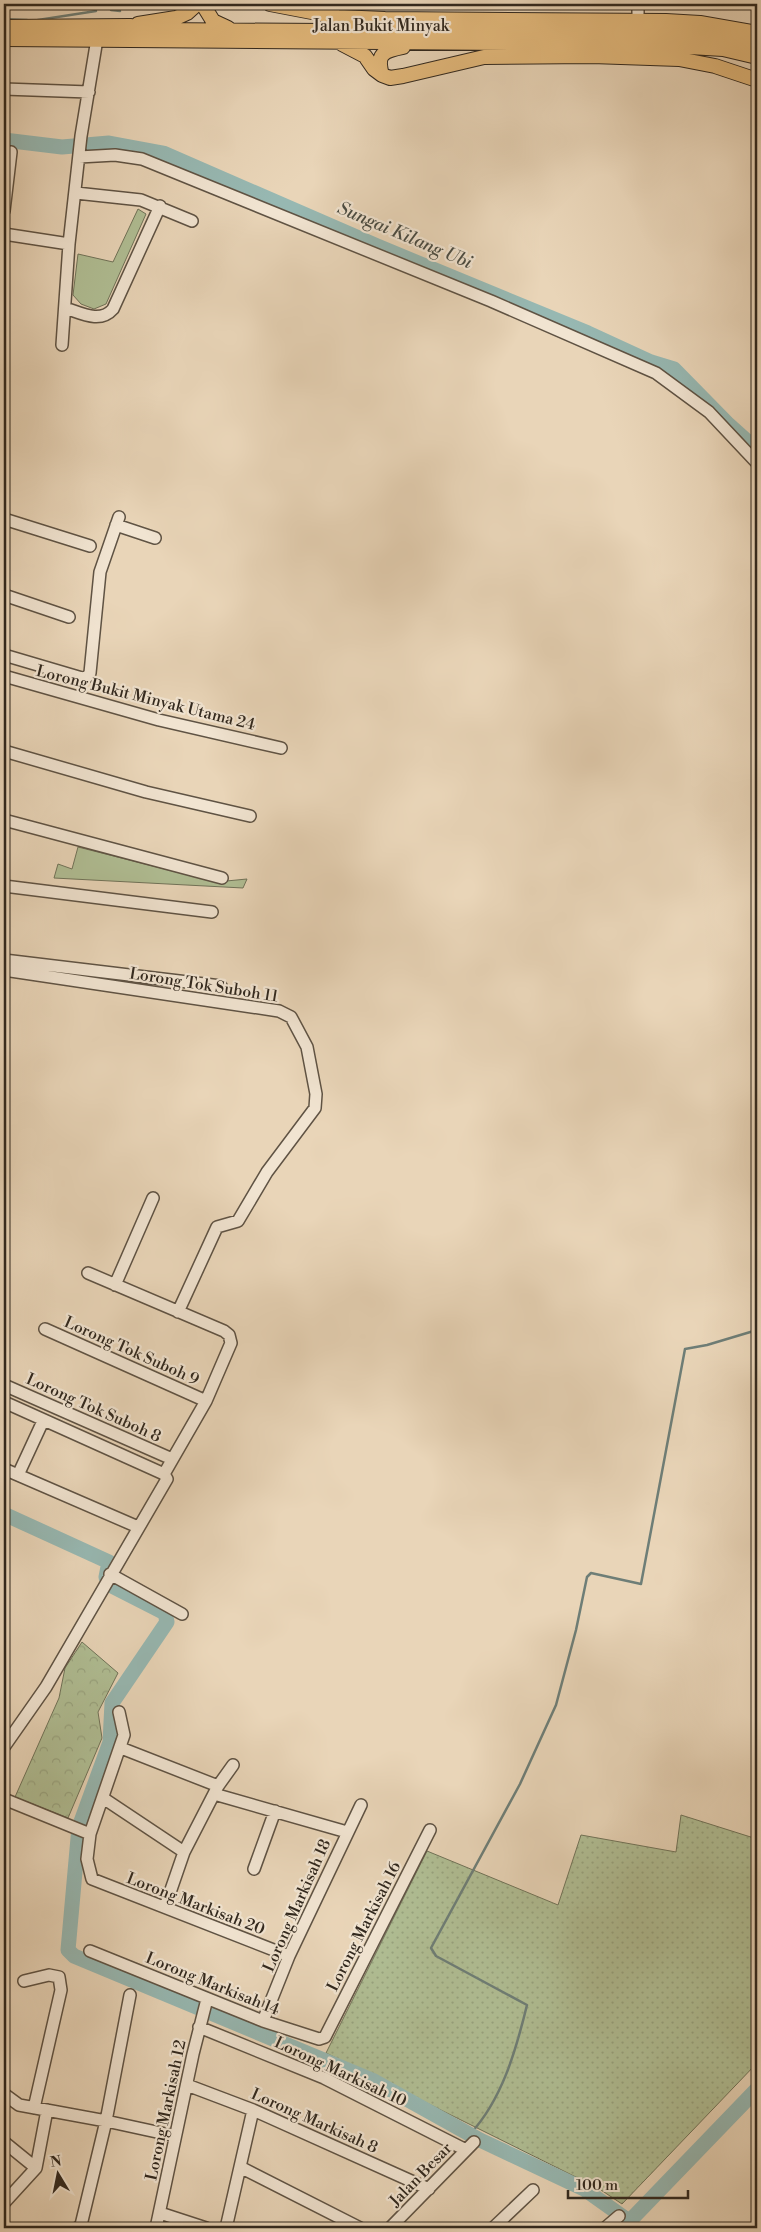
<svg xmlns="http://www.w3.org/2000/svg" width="761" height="2232" viewBox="0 0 761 2232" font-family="'Libre Bodoni',serif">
  <defs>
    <pattern id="grass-dots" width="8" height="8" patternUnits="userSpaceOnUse" patternTransform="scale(1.25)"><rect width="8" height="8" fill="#b0be94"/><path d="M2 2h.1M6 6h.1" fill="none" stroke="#98a37f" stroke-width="1.8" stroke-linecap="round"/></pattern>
    <pattern id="forest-crowns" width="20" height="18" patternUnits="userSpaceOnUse" patternTransform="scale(1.25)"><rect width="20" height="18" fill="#b0be94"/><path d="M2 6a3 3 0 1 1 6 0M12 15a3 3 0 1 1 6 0" fill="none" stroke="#98a37f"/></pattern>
  </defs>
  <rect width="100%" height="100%" fill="#e9d5b8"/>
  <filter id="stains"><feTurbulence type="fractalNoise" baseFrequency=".004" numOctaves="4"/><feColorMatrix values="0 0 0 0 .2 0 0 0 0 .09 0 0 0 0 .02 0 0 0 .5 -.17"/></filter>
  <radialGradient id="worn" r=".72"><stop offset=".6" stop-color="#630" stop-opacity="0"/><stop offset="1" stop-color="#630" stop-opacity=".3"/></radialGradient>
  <path fill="url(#grass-dots)" stroke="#707359" d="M 681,1815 L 757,1839 L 757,2063 L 622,2204 L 598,2188 L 326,2053 L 427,1851 L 558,1905 L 581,1835 L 676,1852 Z"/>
  <path fill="url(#forest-crowns)" stroke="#707359" d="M 82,1642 L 118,1673 L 98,1712 L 102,1738 L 68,1818 L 15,1797 L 59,1698 L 65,1668 Z"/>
  <path fill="#b0be94" stroke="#707359" d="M 138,209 L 146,214 L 106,304 L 94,309 L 81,304 L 73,295 L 78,254 L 113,262 Z
    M 78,847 L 216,882 L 247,879 L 243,888 L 54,878 L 58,864 L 72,869 Z"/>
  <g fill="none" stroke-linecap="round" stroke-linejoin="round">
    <path stroke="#6e7e77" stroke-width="2.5" d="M 111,10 L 120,11
      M 4,19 L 27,20
      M 38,20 L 96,11
      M 470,2134 C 502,2100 516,2050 527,2005 L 436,1956 L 431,1948 L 520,1784 L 556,1705 L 576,1630 L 587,1577 L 591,1573 L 641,1584 L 685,1349 L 707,1345 L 757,1330"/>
    <path stroke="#97b8b2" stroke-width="15" d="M 4,140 L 62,147 L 109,143 L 163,153 L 377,246 L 588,333 L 651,362 L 674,369 L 727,423 L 757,450
      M 4,1514 L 109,1562 L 106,1577 L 114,1587 L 165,1613 L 167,1622 L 112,1703 L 110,1742 L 79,1827 L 68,1950 L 74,1956 L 374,2081 L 480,2140 L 584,2189 L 629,2221
      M 623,2228 L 757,2089"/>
    <g stroke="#5f5344" stroke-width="14">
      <path id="minor" d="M 638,4 L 638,20
        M 4,89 L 89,92
        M 79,157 L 115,155 L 142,159 L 491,301 L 656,373 L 709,412 L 757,463
        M 76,193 L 141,200 L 192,221
        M 4,211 L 11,152
        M 4,234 L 69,244
        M 65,308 C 81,313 100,324 113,309 L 160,206
        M 62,345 L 69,244 L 81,136 L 97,39
        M 4,519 L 90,546
        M 116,525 L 155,538
        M 4,595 L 69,617
        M 4,655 L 82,678 L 87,677 L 90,673 L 100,572 L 119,517
        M 4,676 L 159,720 L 281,748
        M 4,751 L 146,792 L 250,816
        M 4,820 L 222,878
        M 4,886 L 212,912
        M 4,960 L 221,986
        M 4,970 L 279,1011 L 291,1017 L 307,1047 L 316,1094 L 315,1108 L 267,1172 L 238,1221 L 217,1227 L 178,1312
        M 88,1273 L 224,1331 L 229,1335 L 231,1343 L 206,1401 L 164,1474
        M 115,1285 L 153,1198
        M 45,1329 L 206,1401
        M 4,1385 L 172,1459
        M 4,1402 L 164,1474 L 167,1479 L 46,1687 L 4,1747
        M 4,1469 L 138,1527
        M 18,1475 L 43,1421
        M 110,1574 L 182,1614
        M 119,1712 L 124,1735 L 90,1834 L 87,1859 L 92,1879 L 289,1956
        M 121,1748 L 218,1786
        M 214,1794 L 347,1832
        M 103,1798 L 184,1852
        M 4,1799 L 90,1834
        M 254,1869 L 275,1811
        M 165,1907 L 184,1852 L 218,1786 L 233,1765
        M 90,1951 L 263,2021 L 319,2039 L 325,2037 L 430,1830
        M 24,1981 L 49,1975 L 59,1977 L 61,1990 L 34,2108
        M 263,2021 L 289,1956 L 361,1805
        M 199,2027 L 324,2078 L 466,2150
        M 187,2085 L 253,2110 L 429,2189
        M 4,2094 L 19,2105 L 106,2121 L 175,2136
        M 4,2142 L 36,2168
        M 240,2167 L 360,2228
        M 4,2203 L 36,2168 L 47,2110
        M 160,2213 L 206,2228
        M 77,2228 L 81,2225 L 106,2121 L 130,1995
        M 156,2228 L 193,2054 L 207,1999
        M 226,2228 L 253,2110
        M 390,2228 L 474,2142
        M 493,2228 L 533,2190
        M 605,2228 L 619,2216"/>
    </g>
    <g stroke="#31281e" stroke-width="16">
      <path id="major" d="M 206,4 L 205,8 L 213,21 L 228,28
        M 270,4 L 338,17 L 385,19 L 666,21 L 700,23 L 757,33
        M 138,24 L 176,18 L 187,13 L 197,4
        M 4,27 L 130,26 L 154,30 L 639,33 C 680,34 718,37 757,47
        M 4,39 L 640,44 L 723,49 L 757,57
        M 342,44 L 365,56 L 374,69 L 382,75 L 390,78 L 403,76 L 484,57 L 592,56 L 679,59 L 715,66 L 757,80
        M 382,75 C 376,54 383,51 403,47"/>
    </g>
    <use href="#minor" stroke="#f1e4d1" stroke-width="11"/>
    <use href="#major" stroke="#e4ba7c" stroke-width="14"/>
  </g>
  <g text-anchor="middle" stroke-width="4.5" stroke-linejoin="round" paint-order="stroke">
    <g font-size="16" fill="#31281e" stroke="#f1e4d1">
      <text x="381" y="31">Jalan Bukit Minyak</text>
      <text transform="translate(146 697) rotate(14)" y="6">Lorong Bukit Minyak Utama 24</text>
      <text transform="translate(204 984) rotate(9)" y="6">Lorong Tok Suboh 11</text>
      <text transform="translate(132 1350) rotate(24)" y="6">Lorong Tok Suboh 9</text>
      <text transform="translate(94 1407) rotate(24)" y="6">Lorong Tok Suboh 8</text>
      <text transform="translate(196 1903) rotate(21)" y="6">Lorong Markisah 20</text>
      <text transform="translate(296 1905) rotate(-66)" y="6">Lorong Markisah 18</text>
      <text transform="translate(363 1926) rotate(-63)" y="6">Lorong Markisah 16</text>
      <text transform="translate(213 1983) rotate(22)" y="6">Lorong Markisah 14</text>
      <text transform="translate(341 2071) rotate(25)" y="6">Lorong Markisah 10</text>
      <text transform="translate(165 2110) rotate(-78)" y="6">Lorong Markisah 12</text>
      <text transform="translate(315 2120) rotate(24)" y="6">Lorong Markisah 8</text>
      <text transform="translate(420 2174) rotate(-46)" y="6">Jalan Besar</text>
    </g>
    <g font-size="18" font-style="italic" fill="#4a4c43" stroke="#f1e4d1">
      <text transform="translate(405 235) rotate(23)" y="6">Sungai Kilang Ubi</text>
    </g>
  </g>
  <rect width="761" height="2232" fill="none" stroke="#e9d5b8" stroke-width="20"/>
  <rect x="5" y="5" width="751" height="2222" fill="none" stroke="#31281e" stroke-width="2.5"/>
  <rect x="10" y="10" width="741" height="2212" fill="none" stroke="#31281e"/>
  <g transform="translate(58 2174) rotate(350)" stroke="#f1e4d1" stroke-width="4" paint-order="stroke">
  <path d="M0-4L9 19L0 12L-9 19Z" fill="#31281e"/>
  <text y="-8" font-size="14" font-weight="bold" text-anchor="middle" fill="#31281e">N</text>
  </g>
  <path d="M568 2190v8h120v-8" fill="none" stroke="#31281e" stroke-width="2.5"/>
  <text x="576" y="2190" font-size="15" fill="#31281e" stroke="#f1e4d1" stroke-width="4" paint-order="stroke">100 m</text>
  <rect width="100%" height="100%" filter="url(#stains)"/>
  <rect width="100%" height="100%" fill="url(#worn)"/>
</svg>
